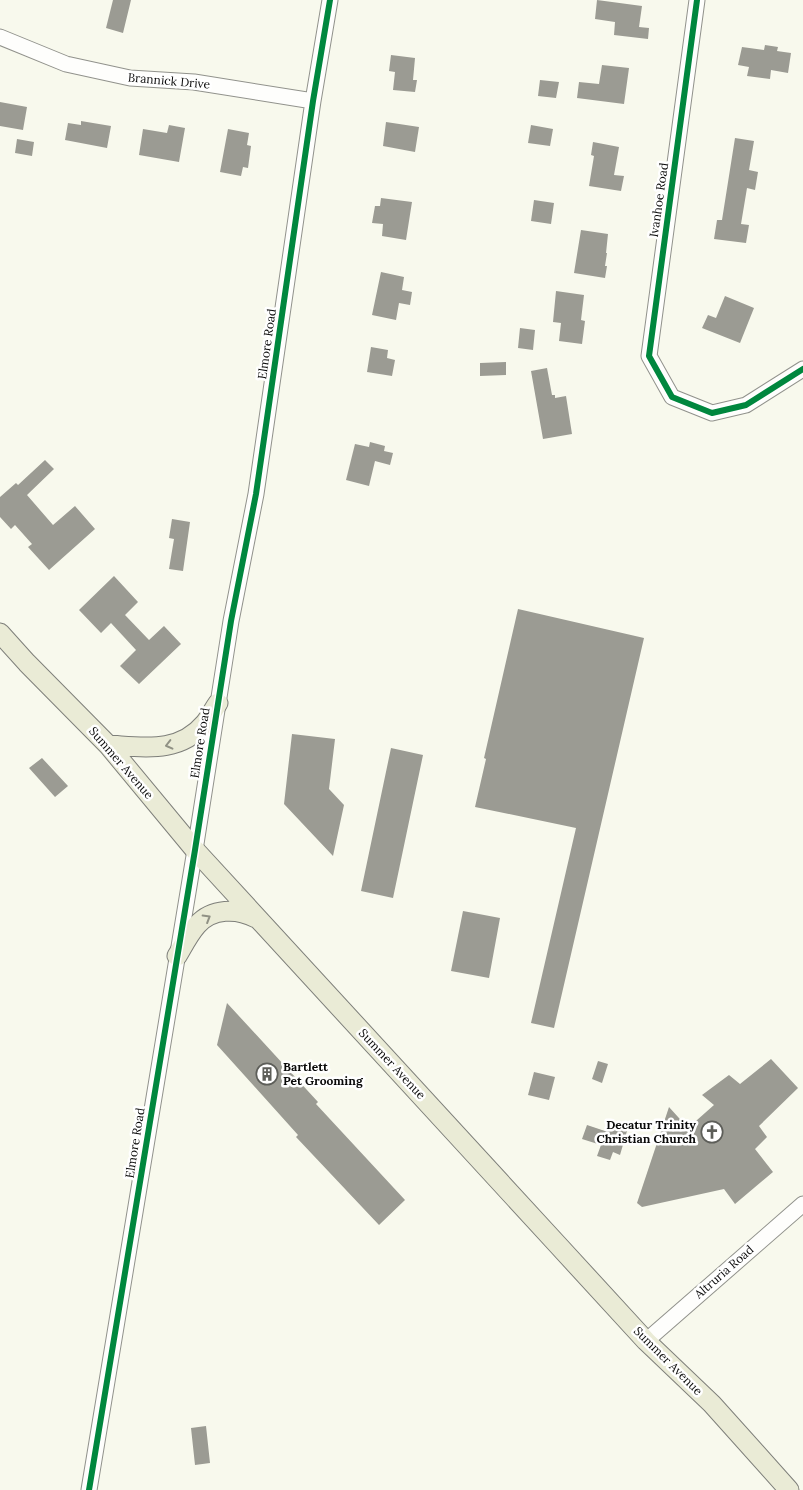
<svg xmlns="http://www.w3.org/2000/svg" width="803" height="1490" viewBox="0 0 803 1490" font-family="Lora,serif">
  <rect width="100%" height="100%" fill="#f8f9ed"/>
  <path fill="#9b9b93" d="M 113,0 L 131,0 L 123,33 L 106,28 Z
    M 597,0 L 642,6 L 639,27 L 649,28 L 648,39 L 614,35 L 615,22 L 595,19 Z
    M 765,45 L 778,47 L 777,51 L 791,53 L 788,73 L 771,70 L 770,79 L 747,76 L 749,67 L 738,65 L 742,47 L 764,50 Z
    M 391,55 L 415,58 L 413,80 L 417,80 L 415,92 L 393,90 L 395,72 L 389,71 Z
    M 602,65 L 629,68 L 624,104 L 577,98 L 579,82 L 599,84 Z
    M 540,80 L 559,82 L 556,98 L 538,96 Z
    M 0,102 L 27,107 L 23,130 L 0,126 Z
    M 81,121 L 111,126 L 107,148 L 65,140 L 68,123 L 81,125 Z
    M 386,122 L 419,127 L 415,152 L 383,146 Z
    M 169,125 L 185,128 L 179,162 L 139,155 L 143,129 L 167,133 Z
    M 531,125 L 553,129 L 550,146 L 528,143 Z
    M 228,129 L 249,133 L 247,145 L 251,146 L 248,168 L 243,167 L 241,176 L 220,172 Z
    M 735,138 L 754,141 L 749,170 L 758,172 L 755,190 L 747,188 L 741,224 L 749,225 L 746,243 L 714,239 L 717,220 L 722,220 Z
    M 17,139 L 34,142 L 32,156 L 15,153 Z
    M 593,142 L 619,147 L 614,175 L 624,176 L 621,191 L 589,186 L 594,156 L 591,155 Z
    M 381,198 L 412,202 L 406,240 L 382,236 L 383,224 L 372,223 L 375,206 L 380,206 Z
    M 534,200 L 554,203 L 551,224 L 531,221 Z
    M 581,230 L 608,234 L 606,253 L 607,253 L 605,266 L 607,266 L 605,278 L 574,273 Z
    M 381,272 L 404,277 L 402,290 L 412,292 L 410,305 L 399,303 L 396,320 L 372,315 Z
    M 556,291 L 584,295 L 581,320 L 585,321 L 582,344 L 559,341 L 561,323 L 553,322 Z
    M 725,296 L 754,308 L 740,343 L 702,328 L 708,315 L 716,318 Z
    M 520,328 L 535,330 L 533,350 L 518,348 Z
    M 371,347 L 388,350 L 387,358 L 395,360 L 392,376 L 367,372 Z
    M 506,362 L 506,375 L 480,376 L 480,363 Z
    M 547,368 L 552,395 L 555,395 L 555,398 L 566,396 L 572,434 L 543,439 L 531,371 Z
    M 370,442 L 385,446 L 384,451 L 393,453 L 390,465 L 375,461 L 369,486 L 346,480 L 355,444 L 369,447 Z
    M 45,460 L 54,469 L 27,495 L 53,525 L 75,506 L 95,529 L 49,570 L 28,547 L 32,544 L 15,525 L 11,529 L 0,517 L 0,497 L 16,483 L 18,485 Z
    M 172,519 L 190,522 L 183,571 L 169,569 L 174,539 L 169,538 Z
    M 114,576 L 138,602 L 125,615 L 149,640 L 164,626 L 181,644 L 139,684 L 120,666 L 136,650 L 111,623 L 101,633 L 79,610 Z
    M 518,609 L 644,638 L 554,1028 L 531,1023 L 576,828 L 475,807 L 486,759 L 484,758 Z
    M 292,734 L 335,739 L 329,789 L 344,805 L 333,856 L 284,804 Z
    M 391,748 L 423,755 L 393,898 L 361,891 Z
    M 42,758 L 68,786 L 55,797 L 29,768 Z
    M 463,911 L 500,918 L 489,978 L 451,971 Z
    M 227,1003 L 318,1102 L 316,1104 L 405,1200 L 379,1225 L 296,1137 L 298,1135 L 217,1045 Z
    M 771,1059 L 798,1088 L 759,1126 L 767,1137 L 755,1149 L 773,1172 L 735,1204 L 724,1189 L 642,1207 L 637,1203 L 669,1107 L 688,1128 L 714,1105 L 702,1095 L 729,1075 L 740,1084 Z
    M 598,1061 L 608,1064 L 602,1083 L 592,1079 Z
    M 534,1072 L 555,1077 L 549,1100 L 528,1095 Z
    M 609,1119 L 622,1123 L 620,1129 L 627,1131 L 620,1155 L 613,1152 L 610,1160 L 597,1156 L 601,1145 L 582,1139 L 587,1125 L 605,1131 Z
    M 206,1426 L 210,1463 L 195,1465 L 191,1428 Z"/>
  <g fill="none" stroke-linecap="round" stroke-linejoin="round">
    <g stroke="#91928c" stroke-width="17">
      <path id="minor" d="M 697,0 L 649,356 L 672,397 L 712,413 L 746,405 L 803,369
        M 0,37 L 66,64 L 130,78 L 194,82 L 313,101
        M 646,1341 L 803,1204
        M 89,1490 L 195,850 L 231,621 L 256,494 L 313,101 L 330,0"/>
    </g>
    <g stroke="#7e7f7a" stroke-width="21">
      <path id="major" d="M 0,633 L 27,663 L 108,745 L 195,850 L 557,1244 L 646,1341 L 712,1404 L 789,1490
        M 108,745 C 144,747 179,754 205,723 C 210,717 213,710 218,703
        M 177,956 C 183,946 189,934 197,925 C 212,908 237,908 256,918"/>
    </g>
    <use href="#minor" stroke="#fefefc" stroke-width="15"/>
    <use href="#major" stroke="#eaebd6" stroke-width="19"/>
    <g stroke="#fff" stroke-width="9">
      <path id="cycleway" d="M 697,0 L 649,356 L 672,397 L 712,413 L 746,405 L 803,369
        M 89,1490 L 195,850 L 231,621 L 256,494 L 313,101 L 330,0"/>
    </g>
    <use href="#cycleway" stroke="#00873e" stroke-width="6"/>
  </g>
  <defs><path id="oneway-chevron" d="M-2-3.5L2.5 0L-2 3.5" fill="none" stroke-width="1.6" stroke-linecap="round" stroke-linejoin="round" transform="scale(1.25)"/></defs>
  <g stroke="#909184">
    <use href="#oneway-chevron" transform="translate(169 745) rotate(166)"/>
    <use href="#oneway-chevron" transform="translate(207 918) rotate(-31)"/>
  </g>
  <defs>
    <g id="building-ring" transform="scale(1.125)"><circle r="9.5" fill="#fff" stroke="#5d5e59" stroke-width="1.5"/><path d="M-4-6H4V6H1V3H-1V6H-4ZM-2.5-4.3h1.7v1.8h-1.7ZM.8-4.3h1.7v1.8H.8ZM-2.5-1h1.7V.8h-1.7ZM.8-1h1.7V.8H.8Z" fill="#5d5e59"/></g>
    <g id="church-ring" transform="scale(1.125)"><circle r="9.5" fill="#fff" stroke="#5d5e59" stroke-width="1.5"/><path d="M-1.2-6h2.4v3.5h3.3v2.4h-3.3V6h-2.4V-.1h-3.3v-2.4h3.3Z" fill="#5d5e59"/></g>
  </defs>
  <g fill-rule="evenodd">
    <use href="#building-ring" x="267" y="1074"/>
    <use href="#church-ring" x="712" y="1132"/>
  </g>
  <g text-anchor="middle" stroke-width="5" stroke-linejoin="round" paint-order="stroke">
    <g font-size="12" fill="#0a0a0a" stroke="#fff">
      <text transform="translate(169 81) rotate(5)" y="4">Brannick Drive</text>
      <text transform="translate(659 200) rotate(-82)" y="4">Ivanhoe Road</text>
      <text transform="translate(267 344) rotate(-82)" y="4">Elmore Road</text>
      <text transform="translate(200 743) rotate(-81)" y="4">Elmore Road</text>
      <text transform="translate(121 763) rotate(49)" y="4">Summer Avenue</text>
      <text transform="translate(392 1064) rotate(47)" y="4">Summer Avenue</text>
      <text transform="translate(135 1143) rotate(-81)" y="4">Elmore Road</text>
      <text transform="translate(724 1272) rotate(-41)" y="4">Altruria Road</text>
      <text transform="translate(668 1361) rotate(45)" y="4">Summer Avenue</text>
    </g>
    <g font-size="12" font-weight="bold" fill="#0a0a0a" stroke="#fff" text-anchor="start">
      <text x="283" y="1071">Bartlett<tspan x="283" dy="14">Pet Grooming</tspan></text>
      <text x="696" y="1129" text-anchor="end">Decatur Trinity<tspan x="696" dy="14">Christian Church</tspan></text>
    </g>
  </g>
</svg>
